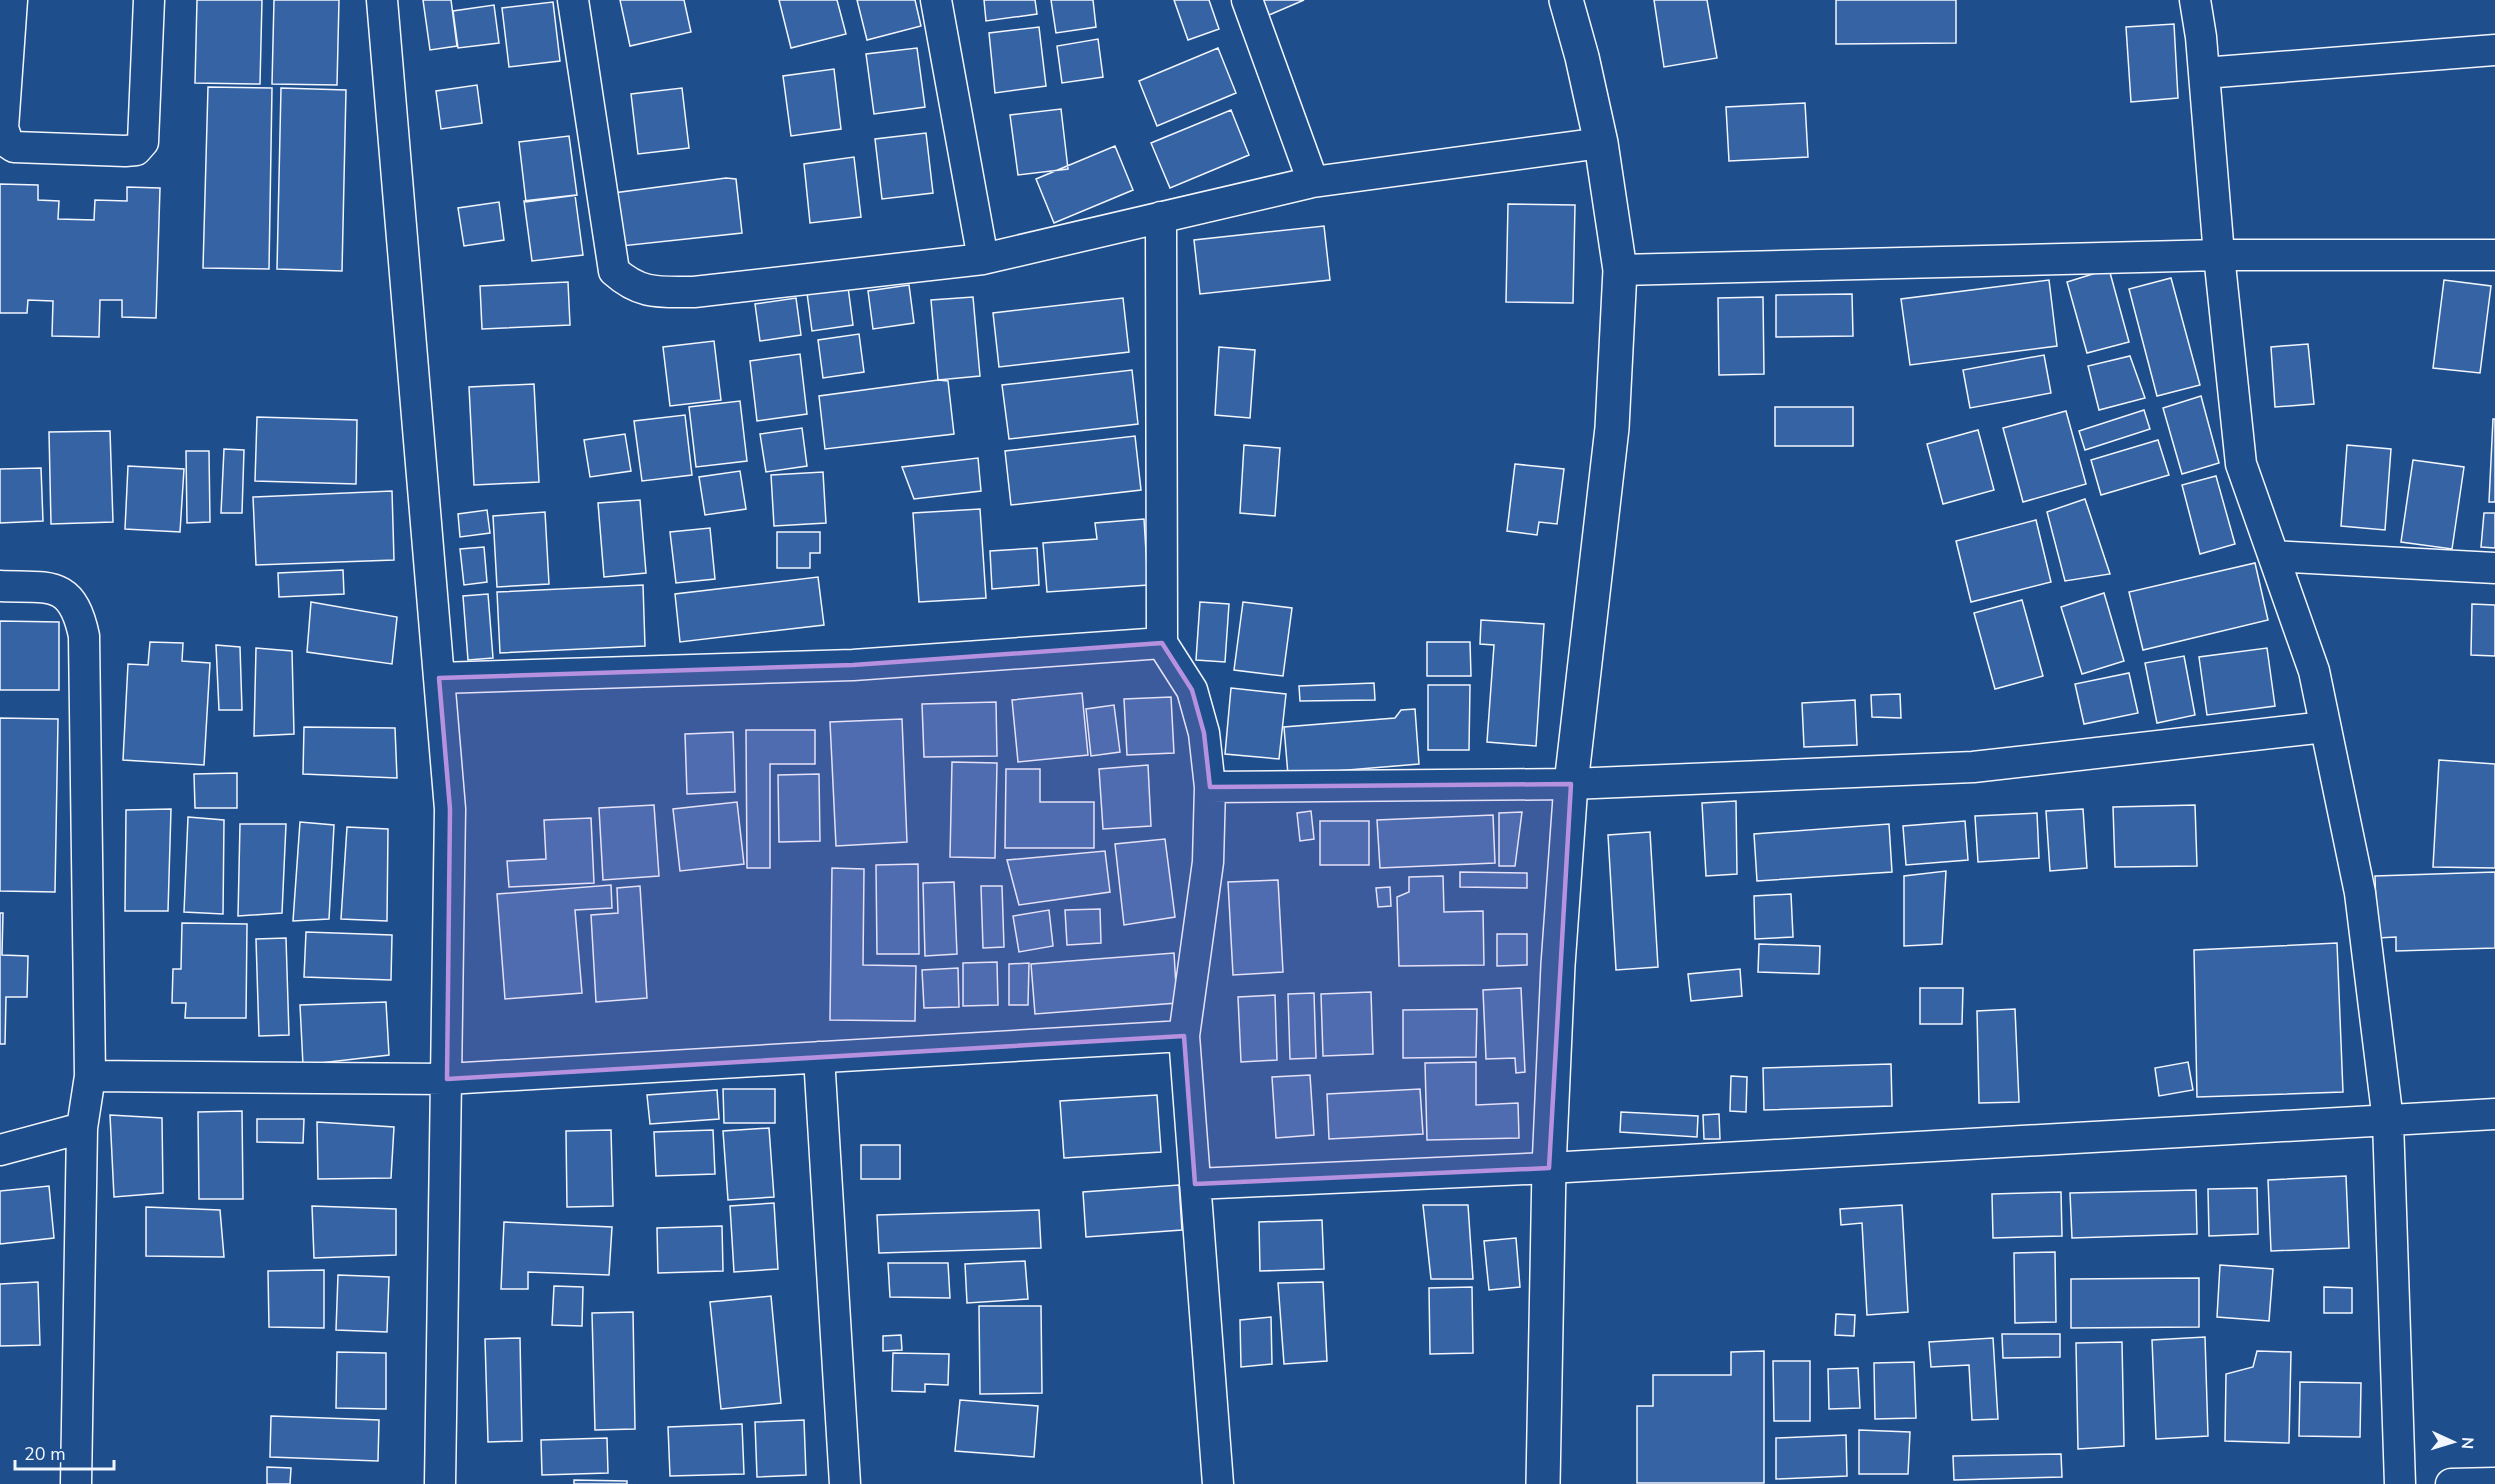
<svg xmlns="http://www.w3.org/2000/svg" width="2495" height="1484" viewBox="0 0 2495 1484" font-family="'Nunito Sans',sans-serif">
  <rect width="100%" height="100%" fill="#1f4e8c"/>
  <path fill="#3563a3" stroke="#f2f6ff" stroke-width="1.5" d="M 197,0 L 262,0 L 260,84 L 195,83 Z
    M 274,0 L 339,0 L 337,85 L 272,84 Z
    M 423,0 L 451,0 L 457,46 L 430,50 Z
    M 620,0 L 684,0 L 691,32 L 630,46 Z
    M 779,0 L 837,0 L 846,34 L 791,48 Z
    M 857,0 L 915,0 L 921,26 L 867,40 Z
    M 984,0 L 1035,0 L 1037,14 L 986,21 Z
    M 1051,0 L 1093,0 L 1096,27 L 1056,33 Z
    M 1174,0 L 1209,0 L 1219,29 L 1188,40 Z
    M 1263,0 L 1304,0 L 1269,15 Z
    M 1654,0 L 1707,0 L 1717,58 L 1664,67 Z
    M 1836,0 L 1956,0 L 1956,43 L 1836,44 Z
    M 553,2 L 560,61 L 509,67 L 502,8 Z
    M 494,5 L 499,43 L 458,48 L 453,11 Z
    M 2174,24 L 2178,98 L 2131,102 L 2126,27 Z
    M 1039,27 L 1046,86 L 995,93 L 989,33 Z
    M 1098,39 L 1103,77 L 1062,83 L 1057,46 Z
    M 917,48 L 925,107 L 874,114 L 866,54 Z
    M 1218,48 L 1236,93 L 1157,126 L 1139,81 Z
    M 834,69 L 841,129 L 791,136 L 783,76 Z
    M 477,85 L 482,123 L 441,129 L 436,91 Z
    M 208,87 L 272,88 L 269,269 L 203,268 Z
    M 281,88 L 346,90 L 342,271 L 277,269 Z
    M 682,88 L 689,148 L 638,154 L 631,94 Z
    M 1805,103 L 1808,157 L 1729,161 L 1726,107 Z
    M 1061,109 L 1068,169 L 1018,175 L 1010,115 Z
    M 1231,110 L 1249,155 L 1170,188 L 1151,143 Z
    M 926,133 L 933,193 L 882,199 L 875,139 Z
    M 569,136 L 577,195 L 526,202 L 519,142 Z
    M 1115,146 L 1133,190 L 1054,223 L 1036,179 Z
    M 854,157 L 861,217 L 810,223 L 804,164 Z
    M 726,178 L 736,179 L 742,233 L 612,247 L 606,194 Z
    M 0,184 L 38,185 L 38,200 L 59,201 L 58,219 L 94,220 L 95,200 L 127,201 L 127,187 L 160,188 L 156,318 L 122,317 L 122,300 L 100,300 L 99,337 L 52,336 L 53,301 L 28,300 L 27,313 L 0,313 Z
    M 575,195 L 583,255 L 532,261 L 524,201 Z
    M 499,202 L 504,240 L 464,246 L 458,208 Z
    M 1508,204 L 1575,205 L 1573,303 L 1506,302 Z
    M 1324,226 L 1330,280 L 1200,294 L 1194,240 Z
    M 2109,269 L 2129,342 L 2087,353 L 2067,282 Z
    M 2171,278 L 2200,385 L 2157,396 L 2129,289 Z
    M 2049,280 L 2057,346 L 1910,365 L 1901,299 Z
    M 2444,280 L 2491,286 L 2480,373 L 2433,368 Z
    M 568,282 L 570,325 L 482,329 L 480,286 Z
    M 909,285 L 914,323 L 873,329 L 868,291 Z
    M 848,287 L 853,325 L 812,331 L 807,293 Z
    M 1852,294 L 1853,336 L 1776,337 L 1776,295 Z
    M 973,297 L 980,376 L 938,380 L 931,300 Z
    M 1763,297 L 1764,374 L 1719,375 L 1718,298 Z
    M 796,298 L 801,335 L 760,341 L 755,304 Z
    M 1123,298 L 1129,352 L 999,367 L 993,313 Z
    M 859,334 L 864,372 L 823,378 L 818,340 Z
    M 714,341 L 721,400 L 670,406 L 663,347 Z
    M 2308,344 L 2314,404 L 2275,407 L 2271,347 Z
    M 1219,347 L 1255,350 L 1250,418 L 1215,415 Z
    M 800,354 L 807,414 L 757,421 L 750,361 Z
    M 2044,355 L 2051,393 L 1970,408 L 1963,370 Z
    M 2130,356 L 2145,398 L 2099,410 L 2088,366 Z
    M 1132,370 L 1138,424 L 1009,439 L 1002,385 Z
    M 938,380 L 948,381 L 954,434 L 825,449 L 819,396 Z
    M 534,384 L 539,482 L 474,485 L 469,387 Z
    M 2201,396 L 2219,463 L 2182,474 L 2163,408 Z
    M 740,401 L 747,461 L 696,467 L 689,407 Z
    M 1775,407 L 1853,407 L 1853,446 L 1775,446 Z
    M 2144,410 L 2150,429 L 2085,450 L 2079,431 Z
    M 2066,411 L 2086,484 L 2023,502 L 2003,428 Z
    M 685,415 L 692,475 L 642,481 L 634,421 Z
    M 257,417 L 357,420 L 356,484 L 255,481 Z
    M 2493,419 L 2495,419 L 2495,502 L 2489,502 Z
    M 802,428 L 807,466 L 766,472 L 760,434 Z
    M 1978,430 L 1994,490 L 1943,504 L 1927,444 Z
    M 110,431 L 113,522 L 51,524 L 49,432 Z
    M 625,434 L 631,471 L 590,477 L 584,440 Z
    M 1135,436 L 1141,490 L 1011,505 L 1005,451 Z
    M 2158,440 L 2169,475 L 2101,495 L 2091,460 Z
    M 1244,445 L 1280,448 L 1275,516 L 1240,513 Z
    M 2347,445 L 2391,449 L 2385,530 L 2341,526 Z
    M 224,449 L 244,450 L 242,513 L 221,513 Z
    M 186,451 L 209,451 L 210,522 L 187,523 Z
    M 978,458 L 981,491 L 914,499 L 902,467 Z
    M 2413,460 L 2464,467 L 2452,549 L 2401,542 Z
    M 1515,464 L 1564,469 L 1557,524 L 1539,522 L 1537,535 L 1507,531 Z
    M 128,466 L 184,469 L 180,532 L 125,529 Z
    M 41,468 L 43,521 L 0,523 L 0,469 Z
    M 740,471 L 746,509 L 705,515 L 699,477 Z
    M 823,472 L 826,523 L 774,526 L 771,475 Z
    M 2216,476 L 2235,544 L 2200,554 L 2182,485 Z
    M 392,491 L 394,560 L 256,565 L 253,497 Z
    M 2085,499 L 2110,574 L 2065,581 L 2047,512 Z
    M 640,500 L 646,573 L 604,577 L 598,503 Z
    M 980,509 L 986,598 L 919,602 L 913,513 Z
    M 487,510 L 490,533 L 460,537 L 458,514 Z
    M 545,512 L 549,584 L 497,587 L 493,516 Z
    M 2484,513 L 2495,513 L 2495,548 L 2481,547 Z
    M 1144,519 L 1148,585 L 1047,592 L 1043,543 L 1097,539 L 1095,523 Z
    M 2036,520 L 2051,582 L 1971,602 L 1956,541 Z
    M 710,528 L 715,579 L 676,583 L 670,532 Z
    M 777,532 L 820,532 L 820,553 L 810,553 L 810,568 L 777,568 Z
    M 484,547 L 487,582 L 464,585 L 460,549 Z
    M 1037,548 L 1039,585 L 992,589 L 990,551 Z
    M 2255,563 L 2268,620 L 2143,650 L 2129,592 Z
    M 343,570 L 344,594 L 279,597 L 278,573 Z
    M 818,577 L 824,625 L 680,642 L 675,594 Z
    M 643,585 L 645,646 L 500,653 L 497,592 Z
    M 2104,593 L 2124,661 L 2082,674 L 2061,607 Z
    M 488,594 L 493,658 L 468,660 L 463,596 Z
    M 2022,600 L 2043,676 L 1995,689 L 1974,613 Z
    M 311,602 L 397,617 L 392,664 L 307,652 Z
    M 1200,602 L 1229,604 L 1225,662 L 1196,660 Z
    M 1243,602 L 1292,608 L 1283,676 L 1234,670 Z
    M 2472,604 L 2495,605 L 2495,656 L 2471,655 Z
    M 1481,620 L 1544,624 L 1536,746 L 1487,742 L 1494,645 L 1480,644 Z
    M 0,621 L 59,622 L 59,690 L 0,690 Z
    M 150,642 L 183,643 L 182,661 L 210,663 L 204,765 L 123,760 L 128,664 L 148,665 Z
    M 1427,642 L 1470,642 L 1471,676 L 1427,676 Z
    M 216,645 L 240,647 L 242,710 L 219,710 Z
    M 256,648 L 292,651 L 294,734 L 254,736 Z
    M 2267,648 L 2275,706 L 2207,715 L 2199,657 Z
    M 2184,656 L 2195,715 L 2157,723 L 2145,663 Z
    M 2129,673 L 2138,713 L 2084,724 L 2075,684 Z
    M 1374,683 L 1375,700 L 1300,701 L 1299,686 Z
    M 1428,685 L 1470,685 L 1469,750 L 1428,750 Z
    M 1231,688 L 1286,694 L 1279,759 L 1225,754 Z
    M 1082,693 L 1088,755 L 1018,762 L 1012,700 Z
    M 1900,694 L 1901,718 L 1872,717 L 1871,695 Z
    M 1171,697 L 1174,753 L 1127,755 L 1124,699 Z
    M 1855,700 L 1857,745 L 1804,747 L 1802,703 Z
    M 996,702 L 997,756 L 924,757 L 922,704 Z
    M 1114,705 L 1120,752 L 1091,756 L 1086,709 Z
    M 1415,709 L 1419,764 L 1288,775 L 1284,727 L 1395,718 L 1401,710 Z
    M 0,718 L 58,719 L 55,892 L 0,891 Z
    M 902,719 L 907,842 L 836,846 L 830,722 Z
    M 304,727 L 395,728 L 397,778 L 303,774 Z
    M 746,730 L 815,730 L 815,764 L 770,764 L 770,868 L 747,868 Z
    M 733,732 L 735,792 L 687,794 L 685,734 Z
    M 2439,760 L 2495,764 L 2495,868 L 2433,867 Z
    M 952,762 L 997,763 L 995,858 L 950,857 Z
    M 1148,765 L 1151,826 L 1103,829 L 1099,769 Z
    M 1006,769 L 1040,769 L 1040,802 L 1094,802 L 1094,848 L 1005,848 Z
    M 237,773 L 237,808 L 195,808 L 194,774 Z
    M 819,774 L 820,841 L 779,842 L 778,775 Z
    M 1736,801 L 1737,874 L 1706,876 L 1702,803 Z
    M 737,802 L 744,864 L 680,871 L 673,809 Z
    M 654,805 L 659,876 L 603,880 L 599,808 Z
    M 2195,805 L 2197,866 L 2115,867 L 2113,807 Z
    M 171,809 L 168,911 L 125,911 L 126,810 Z
    M 2083,809 L 2087,868 L 2050,871 L 2046,811 Z
    M 1311,811 L 1314,839 L 1300,841 L 1297,813 Z
    M 1522,812 L 1515,866 L 1499,866 L 1499,813 Z
    M 2037,813 L 2039,858 L 1978,862 L 1975,816 Z
    M 1493,815 L 1495,863 L 1380,868 L 1377,820 Z
    M 188,817 L 224,820 L 223,914 L 184,912 Z
    M 591,818 L 594,883 L 509,887 L 507,861 L 546,859 L 544,820 Z
    M 1320,821 L 1369,821 L 1369,865 L 1320,865 Z
    M 1965,821 L 1968,860 L 1906,865 L 1903,826 Z
    M 300,822 L 334,825 L 329,919 L 293,921 Z
    M 240,824 L 286,824 L 282,913 L 238,916 Z
    M 1889,824 L 1892,872 L 1757,881 L 1754,834 Z
    M 347,827 L 388,829 L 387,921 L 341,919 Z
    M 1650,832 L 1658,967 L 1616,970 L 1608,835 Z
    M 1165,839 L 1175,917 L 1124,925 L 1115,844 Z
    M 1105,851 L 1110,892 L 1019,905 L 1007,860 Z
    M 918,864 L 919,954 L 877,954 L 876,865 Z
    M 832,868 L 864,869 L 863,965 L 916,966 L 915,1021 L 830,1020 Z
    M 1946,871 L 1942,944 L 1904,946 L 1904,876 Z
    M 1460,872 L 1527,873 L 1527,888 L 1460,887 Z
    M 2495,872 L 2495,948 L 2396,951 L 2396,937 L 2377,938 L 2375,876 Z
    M 1443,876 L 1444,912 L 1483,911 L 1484,965 L 1399,966 L 1397,897 L 1409,892 L 1409,877 Z
    M 1278,880 L 1283,972 L 1233,975 L 1228,882 Z
    M 954,882 L 957,954 L 925,956 L 923,883 Z
    M 611,885 L 612,908 L 575,910 L 582,993 L 505,999 L 497,894 Z
    M 640,886 L 647,998 L 596,1002 L 591,915 L 618,913 L 617,888 Z
    M 981,886 L 1002,886 L 1004,947 L 983,948 Z
    M 1390,887 L 1391,906 L 1378,907 L 1376,888 Z
    M 1791,894 L 1793,937 L 1755,939 L 1754,896 Z
    M 1100,909 L 1101,943 L 1067,945 L 1065,910 Z
    M 1049,910 L 1053,946 L 1019,952 L 1013,916 Z
    M 0,913 L 3,913 L 2,955 L 28,956 L 27,997 L 6,997 L 5,1044 L 0,1044 Z
    M 182,923 L 247,924 L 246,1018 L 185,1018 L 186,1003 L 172,1003 L 173,969 L 181,969 Z
    M 306,932 L 392,935 L 391,980 L 304,977 Z
    M 1497,934 L 1527,934 L 1527,965 L 1497,966 Z
    M 286,938 L 289,1035 L 259,1036 L 256,939 Z
    M 2337,943 L 2343,1092 L 2197,1097 L 2194,950 Z
    M 1759,944 L 1820,946 L 1819,974 L 1758,972 Z
    M 1174,953 L 1177,1003 L 1035,1014 L 1031,964 Z
    M 997,962 L 998,1005 L 963,1006 L 963,963 Z
    M 1029,963 L 1028,1005 L 1009,1005 L 1009,964 Z
    M 958,968 L 959,1007 L 924,1008 L 922,970 Z
    M 1740,969 L 1742,996 L 1691,1001 L 1688,974 Z
    M 1521,988 L 1525,1072 L 1516,1073 L 1515,1058 L 1486,1059 L 1483,990 Z
    M 1920,988 L 1963,988 L 1962,1024 L 1920,1024 Z
    M 1371,992 L 1373,1054 L 1323,1056 L 1321,994 Z
    M 1314,993 L 1316,1058 L 1290,1059 L 1288,994 Z
    M 1275,995 L 1277,1060 L 1241,1062 L 1238,997 Z
    M 386,1002 L 389,1055 L 303,1065 L 300,1005 Z
    M 1477,1009 L 1476,1057 L 1403,1058 L 1403,1010 Z
    M 2015,1009 L 2019,1102 L 1979,1103 L 1977,1011 Z
    M 1476,1062 L 1476,1105 L 1518,1103 L 1519,1138 L 1427,1140 L 1425,1063 Z
    M 2188,1062 L 2193,1090 L 2159,1096 L 2155,1068 Z
    M 1891,1064 L 1892,1106 L 1764,1110 L 1763,1068 Z
    M 1310,1075 L 1314,1135 L 1276,1138 L 1272,1077 Z
    M 1731,1076 L 1747,1077 L 1746,1112 L 1730,1111 Z
    M 723,1089 L 775,1089 L 775,1123 L 724,1123 Z
    M 1420,1089 L 1423,1134 L 1329,1139 L 1327,1094 Z
    M 717,1090 L 719,1119 L 650,1124 L 647,1095 Z
    M 1157,1095 L 1161,1152 L 1064,1158 L 1060,1101 Z
    M 242,1111 L 243,1199 L 199,1199 L 198,1112 Z
    M 1621,1112 L 1698,1116 L 1697,1137 L 1620,1132 Z
    M 1719,1114 L 1720,1139 L 1704,1139 L 1703,1115 Z
    M 110,1115 L 162,1118 L 163,1193 L 114,1197 Z
    M 257,1119 L 304,1119 L 303,1143 L 257,1142 Z
    M 317,1122 L 394,1127 L 391,1178 L 318,1179 Z
    M 769,1128 L 774,1197 L 728,1200 L 723,1131 Z
    M 611,1130 L 613,1206 L 567,1207 L 566,1131 Z
    M 713,1130 L 715,1174 L 656,1176 L 654,1132 Z
    M 861,1145 L 900,1145 L 900,1179 L 861,1179 Z
    M 2346,1176 L 2349,1248 L 2271,1251 L 2268,1180 Z
    M 1179,1185 L 1182,1230 L 1086,1237 L 1083,1192 Z
    M 49,1186 L 54,1238 L 0,1244 L 0,1191 Z
    M 2257,1188 L 2258,1234 L 2209,1236 L 2208,1189 Z
    M 2196,1190 L 2197,1234 L 2072,1238 L 2070,1193 Z
    M 2061,1192 L 2062,1236 L 1993,1238 L 1992,1194 Z
    M 774,1203 L 778,1269 L 734,1272 L 730,1206 Z
    M 1423,1205 L 1468,1205 L 1473,1279 L 1431,1279 Z
    M 1902,1205 L 1908,1312 L 1867,1315 L 1862,1223 L 1841,1225 L 1840,1209 Z
    M 312,1206 L 396,1209 L 396,1255 L 314,1258 Z
    M 146,1207 L 220,1210 L 224,1257 L 146,1256 Z
    M 1039,1210 L 1041,1248 L 879,1253 L 877,1215 Z
    M 1322,1220 L 1324,1269 L 1260,1271 L 1259,1222 Z
    M 504,1222 L 612,1227 L 609,1275 L 528,1272 L 528,1289 L 501,1289 Z
    M 722,1226 L 723,1271 L 658,1273 L 657,1228 Z
    M 1516,1238 L 1520,1287 L 1489,1290 L 1484,1241 Z
    M 2055,1252 L 2056,1322 L 2015,1323 L 2014,1253 Z
    M 1025,1261 L 1028,1299 L 967,1303 L 965,1264 Z
    M 888,1263 L 948,1263 L 950,1298 L 890,1297 Z
    M 2220,1265 L 2273,1269 L 2269,1321 L 2217,1317 Z
    M 324,1270 L 324,1328 L 269,1327 L 268,1271 Z
    M 338,1275 L 389,1277 L 387,1332 L 336,1330 Z
    M 2199,1278 L 2199,1327 L 2071,1328 L 2071,1279 Z
    M 38,1282 L 40,1345 L 0,1346 L 0,1284 Z
    M 1323,1282 L 1327,1361 L 1284,1364 L 1278,1283 Z
    M 554,1286 L 583,1287 L 582,1326 L 552,1325 Z
    M 1472,1287 L 1473,1353 L 1430,1354 L 1429,1288 Z
    M 2324,1287 L 2352,1288 L 2352,1313 L 2324,1313 Z
    M 771,1296 L 781,1403 L 721,1409 L 710,1302 Z
    M 979,1306 L 1041,1306 L 1042,1393 L 980,1394 Z
    M 633,1312 L 635,1429 L 595,1430 L 592,1313 Z
    M 1836,1314 L 1855,1315 L 1854,1336 L 1835,1335 Z
    M 1271,1317 L 1272,1364 L 1241,1367 L 1240,1320 Z
    M 2002,1334 L 2060,1334 L 2060,1357 L 2003,1358 Z
    M 901,1335 L 902,1350 L 883,1351 L 883,1336 Z
    M 2205,1337 L 2208,1436 L 2156,1439 L 2152,1340 Z
    M 520,1338 L 522,1441 L 488,1442 L 485,1339 Z
    M 1993,1338 L 1998,1419 L 1972,1420 L 1969,1365 L 1931,1367 L 1929,1342 Z
    M 2122,1342 L 2124,1446 L 2078,1449 L 2076,1343 Z
    M 1764,1351 L 1764,1483 L 1637,1483 L 1637,1406 L 1653,1406 L 1653,1375 L 1731,1375 L 1731,1352 Z
    M 2257,1351 L 2291,1352 L 2289,1443 L 2225,1441 L 2226,1374 L 2253,1367 Z
    M 337,1352 L 386,1353 L 386,1409 L 336,1408 Z
    M 893,1353 L 949,1354 L 948,1385 L 925,1384 L 925,1392 L 892,1391 Z
    M 1773,1361 L 1810,1361 L 1810,1421 L 1774,1421 Z
    M 1914,1362 L 1916,1418 L 1875,1419 L 1874,1363 Z
    M 1858,1368 L 1860,1408 L 1829,1409 L 1828,1369 Z
    M 2300,1382 L 2361,1383 L 2360,1437 L 2299,1436 Z
    M 960,1400 L 1038,1406 L 1034,1457 L 955,1451 Z
    M 271,1416 L 379,1420 L 378,1461 L 270,1457 Z
    M 804,1420 L 806,1475 L 757,1477 L 755,1422 Z
    M 742,1424 L 744,1474 L 670,1476 L 668,1427 Z
    M 1859,1430 L 1910,1432 L 1908,1474 L 1859,1474 Z
    M 1846,1435 L 1847,1476 L 1776,1479 L 1776,1438 Z
    M 607,1438 L 608,1473 L 542,1475 L 541,1440 Z
    M 2061,1454 L 2062,1477 L 1954,1480 L 1953,1456 Z
    M 267,1467 L 291,1468 L 290,1484 L 267,1484 Z
    M 574,1480 L 627,1481 L 627,1484 L 574,1484 Z"/>
  <g fill="none" stroke-linecap="round" stroke-linejoin="round">
    <g stroke="#f2f6ff" stroke-width="33">
      <path id="street" d="M 12,0 L 3,128 L 8,143 L 14,147 L 125,151 L 136,150 L 143,142 L 149,0
        M 382,0 L 450,809 L 440,1484
        M 573,0 L 614,271 C 641,295 659,292 694,292 L 983,259 L 1313,182 L 1601,143
        M 936,0 L 983,259
        M 1247,0 L 1313,182
        M 2195,0 L 2201,37 L 2219,255 L 2241,464 L 2314,671 L 2360,893 L 2388,1121 L 2400,1484
        M 2204,73 L 2495,50
        M 1161,217 L 1162,643 L 1192,690 L 1204,733 L 1210,787 L 1208,862 L 1184,1036 L 1218,1484
        M 1620,270 L 2219,255 L 2495,255
        M 2274,556 L 2495,568
        M 0,586 C 49,588 72,579 84,636 L 90,1076 L 82,1128 L 76,1484
        M 439,678 L 853,665 L 1162,643
        M 1210,787 L 1571,784 L 1973,767 L 2325,727
        M 819,1057 L 845,1484
        M 90,1076 L 447,1079 L 1184,1036
        M 0,1150 L 82,1128
        M 1195,1184 L 1549,1168 L 2495,1114
        M 2451,1484 L 2495,1483"/>
    </g>
    <g stroke="#f2f6ff" stroke-width="36">
      <path id="secondary" d="M 1543,1484 L 1549,1168 L 1558,965 L 1571,784 L 1612,428 L 1620,270 L 1601,143 L 1582,57 L 1566,0"/>
    </g>
    <use href="#street" stroke="#1f4e8c" stroke-width="30"/>
    <use href="#secondary" stroke="#1f4e8c" stroke-width="33"/>
  </g>
  <path fill="#b691df" fill-opacity="0.2" stroke="#b691df" stroke-width="4.5" stroke-linejoin="round" d="M 1162,643 L 1192,690 L 1204,733 L 1210,787 L 1571,784 L 1549,1168 L 1195,1184 L 1184,1036 L 447,1079 L 450,809 L 439,678 L 853,665 Z"/>
  <g transform="translate(2453 1442) rotate(94)" stroke="#1f4e8c" stroke-width="4.5" paint-order="stroke">
  <path d="M0-4.5L10 22L0 15L-10 22Z" fill="#f2f6ff"/>
  <text y="-9" font-size="16" font-weight="bold" text-anchor="middle" fill="#f2f6ff">N</text>
  </g>
  <path d="M15 1460v9h99v-9" fill="none" stroke="#f2f6ff" stroke-width="3"/>
  <text x="24" y="1460" font-size="18" fill="#f2f6ff" stroke="#1f4e8c" stroke-width="4.5" paint-order="stroke">20 m</text>
</svg>
